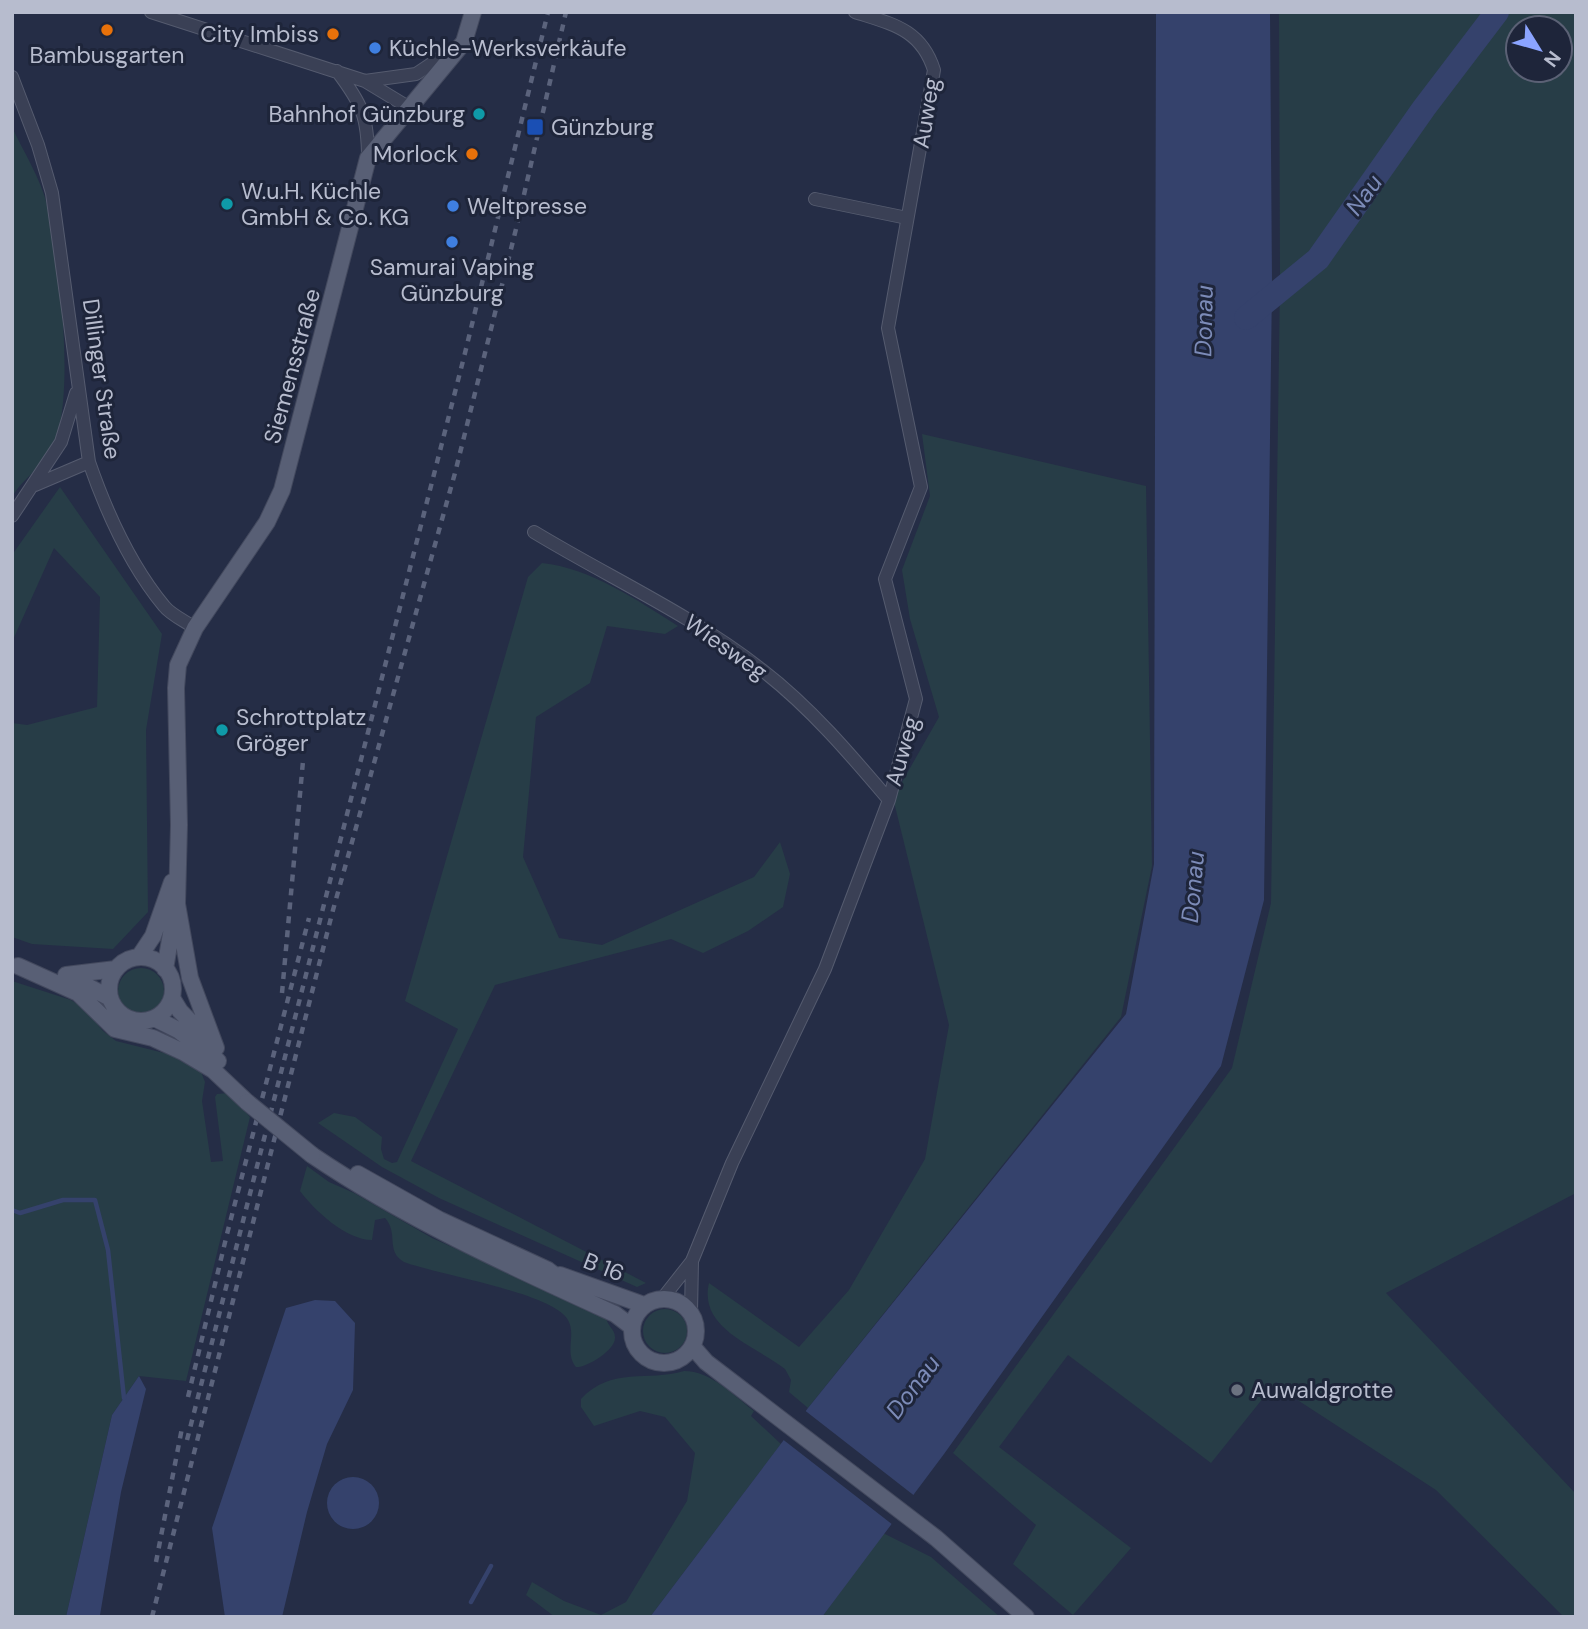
<svg xmlns="http://www.w3.org/2000/svg" width="1588" height="1629" viewBox="0 0 1588 1629" font-family="'DM Sans',sans-serif">
  <rect width="100%" height="100%" fill="#252d46"/>
  <path fill="#273d47" fill-rule="evenodd" d="M 1279,12 L 1576,12 L 1576,1193 L 1386,1293 L 1576,1494 L 1576,1617 L 1564,1617 L 1436,1490 L 1299,1401 L 1276,1382 L 1211,1463 L 1068,1355 L 999,1447 L 1131,1548 L 1073,1615 L 1013,1564 L 1036,1525 L 953,1453 L 1232,1068 L 1271,903 L 1280,283 ZM 1518,28 L 1560,28 L 1560,70 L 1518,70 Z
    M 12,127 C 23,151 41,179 47,205 C 59,259 78,406 50,453 C 40,469 22,479 12,497 Z
    M 922,434 L 1146,486 L 1152,866 L 1121,1017 L 808,1408 L 789,1392 L 791,1380 L 785,1369 C 756,1346 698,1329 709,1283 L 799,1347 L 849,1290 L 925,1159 L 949,1025 L 893,798 L 939,717 L 910,619 L 902,570 L 930,496 Z
    M 60,487 L 162,634 L 146,730 L 148,912 L 113,949 L 32,944 L 12,937 L 12,723 L 27,725 L 97,707 L 100,597 L 54,548 L 12,642 L 12,555 Z
    M 542,563 C 590,568 637,600 678,626 L 665,634 L 607,626 L 590,683 L 536,717 L 523,857 L 559,938 L 602,945 L 754,877 L 780,842 L 790,874 L 783,907 L 748,931 L 703,953 L 671,939 L 495,985 L 411,1161 L 646,1283 L 637,1287 L 439,1198 L 382,1167 L 318,1123 L 334,1113 L 355,1117 L 382,1137 L 381,1149 L 384,1159 L 392,1163 L 397,1162 L 458,1029 L 405,1001 L 528,577 Z
    M118 991a23 23 0 1 1 46 0a23 23 0 1 1-46 0Z
    M 12,981 L 71,1000 L 85,1009 L 103,1031 L 116,1041 L 168,1054 L 201,1072 L 205,1082 L 202,1101 L 211,1162 L 223,1161 L 215,1097 L 217,1094 L 229,1093 L 250,1117 L 186,1381 L 139,1376 L 112,1415 L 66,1617 L 12,1617 Z
    M 307,1166 L 329,1182 L 354,1193 L 432,1238 L 606,1316 C 606,1325 615,1329 615,1337 C 616,1350 586,1368 576,1367 C 563,1352 579,1331 565,1316 C 542,1291 439,1275 404,1262 C 385,1251 399,1233 385,1218 L 375,1220 L 372,1240 C 346,1240 314,1210 300,1191 Z
    M643 1331a22 22 0 1 1 44 0a22 22 0 1 1-44 0Z
    M 684,1371 C 711,1371 733,1395 754,1411 L 751,1416 L 781,1444 L 650,1617 L 555,1617 L 526,1595 L 532,1582 L 564,1601 L 601,1615 L 626,1602 L 687,1501 L 695,1453 L 665,1417 L 640,1411 L 594,1426 L 581,1407 L 581,1399 C 612,1366 648,1382 684,1371 Z
    M 883,1533 L 931,1557 L 1000,1617 L 822,1617 Z"/>
  <path fill="#35426c" d="M 1156,12 L 1270,12 L 1272,284 L 1264,900 L 1221,1066 L 944,1454 L 822,1617 L 650,1617 L 808,1408 L 1126,1014 L 1154,864 Z
    M 315,1300 L 335,1301 L 355,1323 L 353,1390 L 327,1444 L 307,1512 L 282,1617 L 225,1617 L 212,1528 L 286,1308 Z
    M 139,1376 L 146,1389 L 121,1492 L 100,1615 L 66,1617 L 112,1415 Z
    M327 1503a26 26 0 1 1 52 0a26 26 0 1 1-52 0Z"/>
  <path fill="#252d46" d="M 803,1409 L 916,1497 L 893,1525 L 781,1438 Z"/>
  <g fill="none" stroke-linecap="round" stroke-linejoin="round">
    <path stroke="#35426c" stroke-width="4.5" d="M 12,1210 L 20,1213 L 63,1200 L 95,1200 L 108,1250 L 124,1398
      M 471,1602 L 491,1566"/>
    <path stroke="#35426c" stroke-width="24" d="M 1246,318 L 1318,259 L 1424,108 L 1497,12"/>
    <g stroke="#555b6f" stroke-width="14">
      <path id="minor" d="M 151,12 L 365,81 L 408,107
        M 337,71 C 362,104 368,117 368,158
        M 12,77 L 38,145 L 52,193 L 89,462 C 106,511 130,565 164,606 C 171,615 185,621 195,628
        M 365,81 L 416,74 L 452,50
        M 815,199 L 907,218
        M 35,485 L 89,462
        M 12,516 L 61,442 L 76,393
        M 534,532 C 610,578 692,615 762,670 C 810,707 850,754 889,800
        M 662,1299 L 692,1261 L 732,1163 L 825,969 L 889,800 L 916,699 L 885,579 L 921,487 L 888,328 L 934,70 C 921,29 892,24 855,12
        M 691,1312 L 692,1261"/>
    </g>
    <g stroke="#43495e" stroke-width="18">
      <path id="major" d="M 139,957 L 153,936 L 172,882
        M109 989a32 32 0 1 1 64 0a32 32 0 1 1-64 0Z
        M 18,966 L 78,993 L 115,1029 L 153,1038 L 183,1052 L 213,1070 L 247,1102
        M 165,969 L 175,910
        M 66,975 L 116,969
        M 68,976 L 110,998
        M 172,998 L 180,1011 L 214,1046
        M 154,1018 L 178,1030 L 218,1061
        M 216,1048 L 190,978 L 177,904 L 179,825 L 176,688 L 178,665 L 195,628 L 267,522 L 282,490 L 368,158 L 464,42 L 473,12
        M 312,1155 C 408,1220 510,1266 615,1314 L 632,1327
        M 358,1174 L 440,1220 L 548,1270 L 566,1284
        M 560,1275 L 644,1305
        M632 1331a32 32 0 1 1 64 0a32 32 0 1 1-64 0Z
        M 693,1347 L 706,1362 L 936,1538 L 1026,1617"/>
    </g>
    <use href="#minor" stroke="#3a4055" stroke-width="12"/>
    <use href="#major" stroke="#585f75" stroke-width="16"/>
    <path stroke="#5b637c" stroke-width="4.5" stroke-dasharray="7 7" stroke-linecap="butt" d="M 282,993 L 303,761
      M 188,1397 L 227,1234 L 309,918
      M 187,1440 L 465,353 L 548,12
      M 156,1562 L 182,1428
      M 152,1617 L 333,910 L 455,473 L 517,225 L 566,12"/>
    <g stroke="#43495e" stroke-width="18" stroke-linecap="butt">
      <path id="major-bridge" d="M 247,1102 L 312,1155"/>
    </g>
    <use href="#major-bridge" stroke="#585f75" stroke-width="16"/>
  </g>
  <g fill="#e8710a" stroke="#1e253a" stroke-width="2.5">
    <circle cx="107" cy="30" r="7"/>
    <circle cx="333" cy="34" r="7"/>
    <circle cx="472" cy="154" r="7"/>
  </g>
  <g fill="#3f7fe0" stroke="#1e253a" stroke-width="2.5">
    <circle cx="375" cy="48" r="7"/>
    <circle cx="453" cy="206" r="7"/>
    <circle cx="452" cy="242" r="7"/>
  </g>
  <g fill="#0f9aa8" stroke="#1e253a" stroke-width="2.5">
    <circle cx="479" cy="114" r="7"/>
    <circle cx="227" cy="204" r="7"/>
    <circle cx="222" cy="730" r="7"/>
  </g>
  <rect fill="#1a4fb4" stroke="#1e253a" stroke-width="2.5" x="526" y="118" width="18" height="18" rx="3.5"/>
  <circle fill="#6b7280" stroke="#1e253a" stroke-width="2.5" cx="1237" cy="1390" r="7"/>
  <g text-anchor="middle" stroke-width="6" stroke-linejoin="round" paint-order="stroke">
    <g font-size="23" fill="#b7bcce" stroke="#1e253a" text-anchor="start">
      <text x="319" y="42" text-anchor="end">City Imbiss</text>
      <text x="389" y="56">Küchle-Werksverkäufe</text>
      <text x="107" y="63" text-anchor="middle">Bambusgarten</text>
      <text x="465" y="122" text-anchor="end">Bahnhof Günzburg</text>
      <text x="551" y="135">Günzburg</text>
      <text x="458" y="162" text-anchor="end">Morlock</text>
      <text x="241" y="199">W.u.H. Küchle<tspan x="241" dy="26">GmbH &amp; Co. KG</tspan></text>
      <text x="467" y="214">Weltpresse</text>
      <text x="452" y="275" text-anchor="middle">Samurai Vaping<tspan x="452" dy="26">Günzburg</tspan></text>
      <text x="236" y="725">Schrottplatz<tspan x="236" dy="26">Gröger</tspan></text>
      <text x="1251" y="1398">Auwaldgrotte</text>
    </g>
    <g font-size="23" fill="#b7bcce" stroke="#1e253a">
      <text transform="translate(926 113) rotate(-81)" y="8">Auweg</text>
      <text transform="translate(292 366) rotate(-75)" y="8">Siemensstraße</text>
      <text transform="translate(102 379) rotate(82)" y="8">Dillinger Straße</text>
      <text transform="translate(726 647) rotate(35)" y="8">Wiesweg</text>
      <text transform="translate(902 751) rotate(-74)" y="8">Auweg</text>
      <text transform="translate(604 1267) rotate(21)" y="8">B 16</text>
    </g>
    <g font-size="24" font-style="italic" fill="#7c8bb8" stroke="#1e253a">
      <text transform="translate(1364 195) rotate(-54)" y="8">Nau</text>
      <text transform="translate(1204 321) rotate(-89)" y="8">Donau</text>
      <text transform="translate(1193 887) rotate(-85)" y="8">Donau</text>
      <text transform="translate(913 1387) rotate(-53)" y="8">Donau</text>
    </g>
  </g>
  <rect width="1588" height="1629" fill="none" stroke="#b7bcce" stroke-width="28"/>
  <g transform="translate(1539 49) rotate(127)"><circle r="33" fill="#1e253a" stroke="#5b6175" stroke-width="2"/>
  <path d="M0-5L12 26L0 18L-12 26Z" fill="#8ba4ff"/>
  <text y="-10" font-size="19" font-weight="bold" text-anchor="middle" fill="#b7bcce">N</text>
  </g>
</svg>
